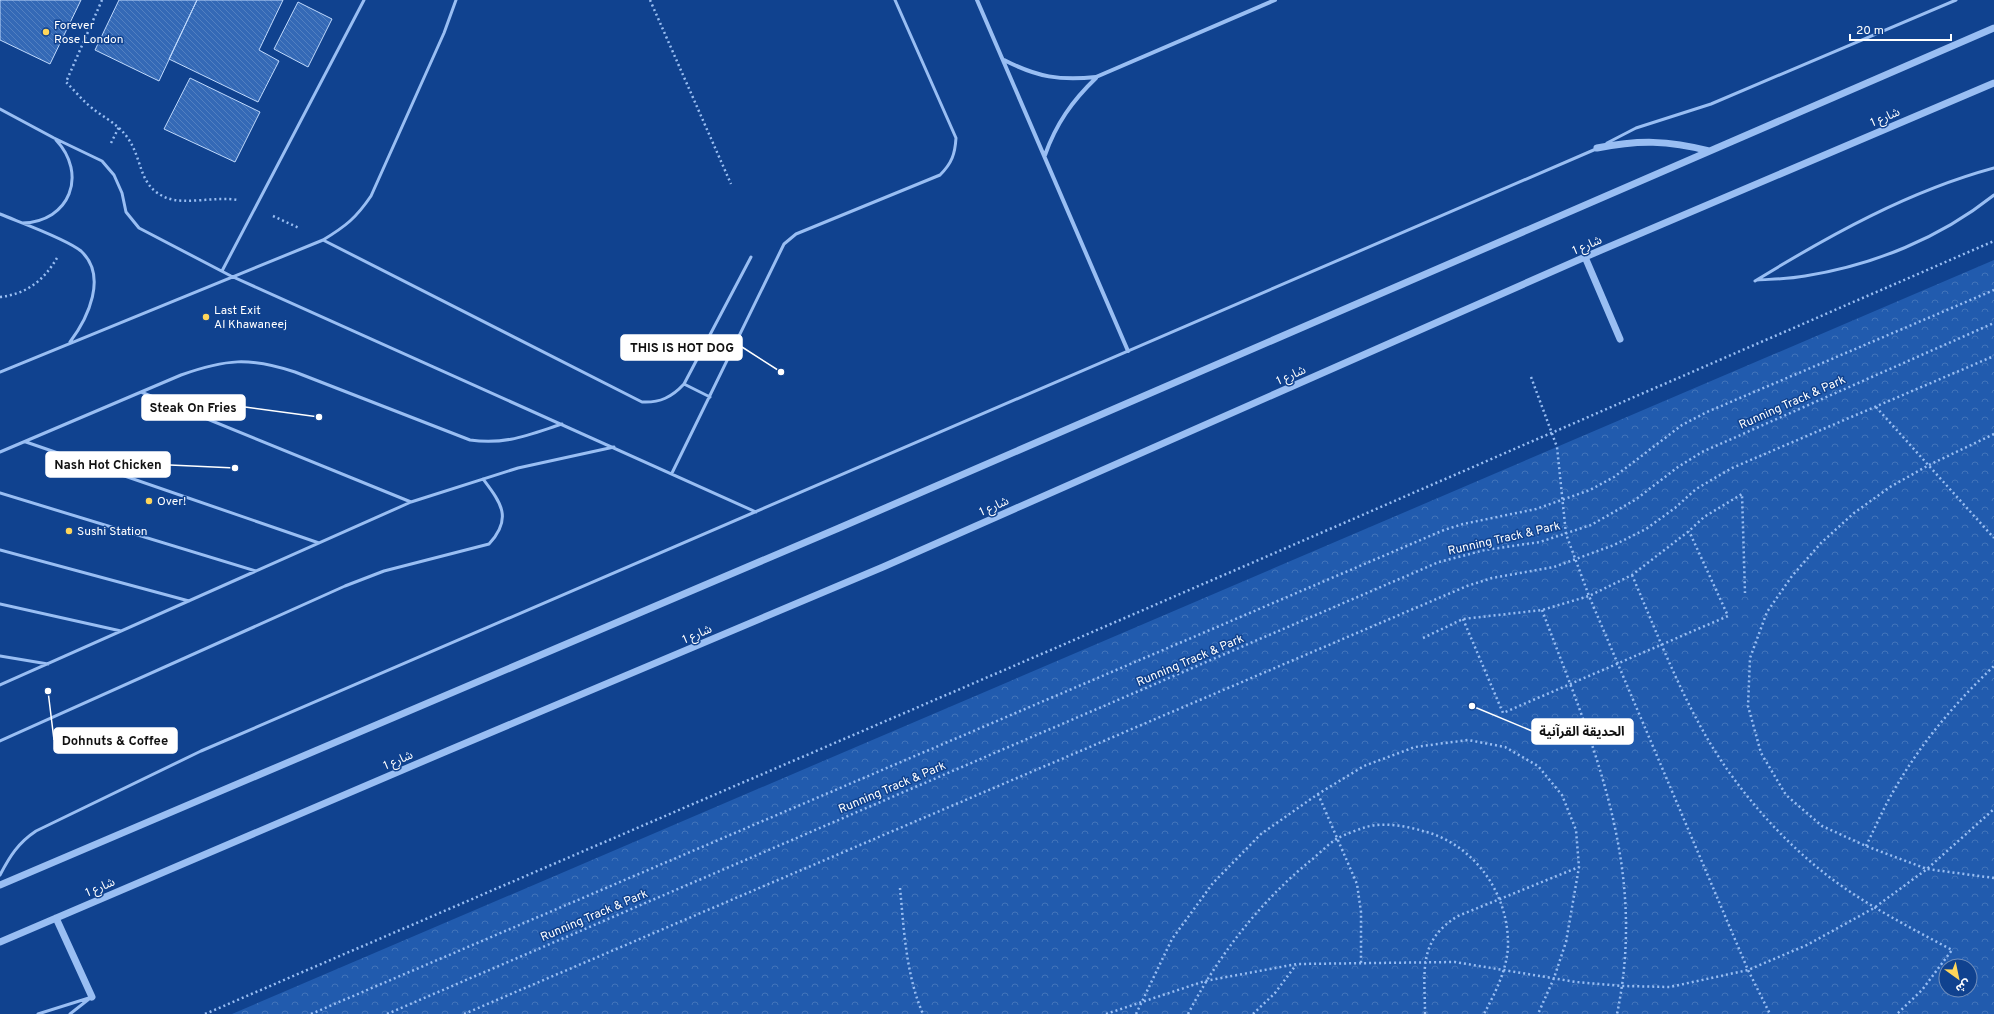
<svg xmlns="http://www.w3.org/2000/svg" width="1994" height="1014" viewBox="0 0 1994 1014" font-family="Overpass,'Noto Sans Arabic',sans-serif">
  <defs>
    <pattern id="park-crowns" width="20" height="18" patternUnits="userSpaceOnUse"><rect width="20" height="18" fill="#215bae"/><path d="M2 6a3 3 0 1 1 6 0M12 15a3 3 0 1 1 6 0" fill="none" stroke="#4274ba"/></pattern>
    <pattern id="building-back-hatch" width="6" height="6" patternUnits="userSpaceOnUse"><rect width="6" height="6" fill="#3469b6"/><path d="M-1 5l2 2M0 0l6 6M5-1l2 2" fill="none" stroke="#5280c1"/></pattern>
  </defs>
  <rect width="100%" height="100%" fill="#10428f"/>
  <path fill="url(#park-crowns)" fill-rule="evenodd" d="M 1994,260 L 1994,1014 L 232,1014 ZM 1946,966 L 1970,966 L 1970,990 L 1946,990 Z"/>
  <path fill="url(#building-back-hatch)" stroke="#c0dafd" d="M 0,0 L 81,0 L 50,64 L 0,40 Z
    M 119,0 L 197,0 L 159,81 L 95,50 Z
    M 197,0 L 283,0 L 259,50 L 279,61 L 258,102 L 169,59 Z
    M 298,2 L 332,19 L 308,67 L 274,49 Z
    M 190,78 L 260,112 L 235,162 L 164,129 Z"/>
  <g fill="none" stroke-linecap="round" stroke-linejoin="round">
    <path stroke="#99bef3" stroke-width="2.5" stroke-dasharray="2 3" stroke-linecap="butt" d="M 102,0 L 66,82 C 74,90 82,100 92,108 C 103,117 118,124 127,137 C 144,160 137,186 167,198 C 185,205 217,196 238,200
      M 650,0 L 731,184
      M 111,143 L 119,127
      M 273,216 L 299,228
      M 0,297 C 27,294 44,280 57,258
      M 1531,377 L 1557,447 L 1566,534 L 1589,596 L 1748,970 L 1770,1014
      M 1876,407 L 1994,538
      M 1994,434 L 1929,465 L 1890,487 L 1854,513 L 1821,543 L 1792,576 L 1767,612 L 1750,658 L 1748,706 L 1761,753 L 1786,795 L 1822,826 L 1866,846 L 1927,869 L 1994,878
      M 1632,575 C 1657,633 1680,694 1713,748 C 1743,796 1783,841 1828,876 C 1866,905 1909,927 1952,950 L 1922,990 L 1897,1014
      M 1542,610 C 1593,745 1648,866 1617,1014
      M 1463,619 L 1503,713 L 1728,616 L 1689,531
      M 1423,638 L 1463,619 L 1542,610 L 1589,596 L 1632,575 L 1689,531 L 1704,517 L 1742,494 L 1745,593
      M 1318,794 L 1357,884 L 1361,912 L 1361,963
      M 1866,846 C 1875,828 1883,809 1893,792 C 1920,744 1955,703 1994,666
      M 900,888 C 904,930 906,975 923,1014
      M 205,1014 L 1074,640 L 1994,241
      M 311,1014 L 1444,530 L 1463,524 L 1536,509 L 1590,490 L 1614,477 L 1682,425 L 1707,412 L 1994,290
      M 387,1014 L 1439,562 L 1485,550 L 1540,542 L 1591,525 L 1635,500 L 1678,467 L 1702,452 L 1994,323
      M 464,1014 L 1467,586 L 1492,578 L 1554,567 L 1614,545 L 1646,529 L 1675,508 L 1696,489 L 1732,468 L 1994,356
      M 1106,1014 L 1205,981 L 1297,964 L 1455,962 L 1576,982 L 1623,986 L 1670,987 L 1748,970 L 1807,945 L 1874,908 L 1927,869 L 1994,809
      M 1136,1014 L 1172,939 L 1213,883 L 1261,834 L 1318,794 L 1364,766 L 1415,747 L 1468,740 L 1505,747 L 1538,766 L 1562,795 L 1576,830 L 1579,867 L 1566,942 L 1554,978 L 1538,1014
      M 1188,1014 C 1218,956 1259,903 1310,861 C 1319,854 1328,844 1338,838 C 1346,834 1357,830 1366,827 C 1384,822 1406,826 1423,831 C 1474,844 1509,893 1508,946 C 1507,970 1495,993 1484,1014
      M 1253,1014 L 1275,993 L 1296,965
      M 1425,1014 C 1425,972 1417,941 1458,916 L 1579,867"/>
    <path stroke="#99bef3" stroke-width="3" d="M 0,109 L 54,138 L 102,161 L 114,175 L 122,193 L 126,212 L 139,228 L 231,276 L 756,512
      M 1607,143 L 1636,128 L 1711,104 L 1956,0
      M 0,214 C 19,222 67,239 81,251 C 108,276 88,318 70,342
      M 22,223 C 70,222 88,174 56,140
      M 323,240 L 642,402 C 660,403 672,397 684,384 L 751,257
      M 222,271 L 364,0
      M 1757,280 C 1773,279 1789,279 1805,276 C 1874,265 1940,238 1994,195
      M 1755,281 C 1830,235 1909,191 1994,168
      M 0,372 L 323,240 C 346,226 356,218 371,196 L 444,33 L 456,0
      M 684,384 L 710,397
      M 141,392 L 411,502
      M 26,442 L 319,543
      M 0,452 L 181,375 C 226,359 249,357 295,372 L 470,440 C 506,445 528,435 562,424
      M 672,473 L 784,244 L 796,234 L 940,175 C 952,163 955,154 956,138 L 895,0
      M 0,493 L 256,571
      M 0,550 L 189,601
      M 0,604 L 121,631
      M 0,656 L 48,664
      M 0,685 L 411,502 L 518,468 L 614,447
      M 0,741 L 345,586 L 384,571 L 489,544 C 513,518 501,503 483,479
      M 0,875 C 10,856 18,843 36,831 L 201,751 L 1596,149
      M 38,1014 L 92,997
      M 70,1014 L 89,999"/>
    <path stroke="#99bef3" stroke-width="4" d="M 977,0 L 1128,351
      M 1004,60 C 1037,77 1060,81 1096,77 L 1275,0
      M 1045,155 C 1056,124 1072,101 1096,78"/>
    <path stroke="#99bef3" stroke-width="7" d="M 1597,148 C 1638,140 1668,140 1709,151
      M 1585,257 L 1620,339
      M 0,885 L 839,528 L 1994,28
      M 56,918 L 92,997
      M 0,942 L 447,751 L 883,567 L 1585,257 L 1994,83"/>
  </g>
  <g fill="#ffd65a" stroke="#10428f" stroke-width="1.5">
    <circle cx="46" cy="32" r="4"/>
    <circle cx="206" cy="317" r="4"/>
    <circle cx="149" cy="501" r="4"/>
    <circle cx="69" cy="531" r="4"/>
  </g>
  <g text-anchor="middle" stroke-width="3" stroke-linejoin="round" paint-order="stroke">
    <g font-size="12" fill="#fff" stroke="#10428f" text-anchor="start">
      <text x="54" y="29">Forever<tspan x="54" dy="14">Rose London</tspan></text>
      <text x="214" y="314">Last Exit<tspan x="214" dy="14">Al Khawaneej</tspan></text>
      <text x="157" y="505">Over!</text>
      <text x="77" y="535">Sushi Station</text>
    </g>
    <g font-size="12" fill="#fff" stroke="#10428f">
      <text transform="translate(1885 117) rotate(-23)" y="4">شارع 1</text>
      <text transform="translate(1587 245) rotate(-23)" y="4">شارع 1</text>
      <text transform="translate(1291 375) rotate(-24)" y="4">شارع 1</text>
      <text transform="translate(1792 402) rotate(-24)" y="4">Running Track &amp; Park</text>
      <text transform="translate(994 506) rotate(-24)" y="4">شارع 1</text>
      <text transform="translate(1504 538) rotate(-13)" y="4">Running Track &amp; Park</text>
      <text transform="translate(697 634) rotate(-23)" y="4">شارع 1</text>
      <text transform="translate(1190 660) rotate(-23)" y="4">Running Track &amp; Park</text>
      <text transform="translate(398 760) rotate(-23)" y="4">شارع 1</text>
      <text transform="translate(892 787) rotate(-23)" y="4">Running Track &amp; Park</text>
      <text transform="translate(100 887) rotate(-23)" y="4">شارع 1</text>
      <text transform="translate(594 915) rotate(-23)" y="4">Running Track &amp; Park</text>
    </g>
  </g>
  <path fill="none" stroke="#fff" stroke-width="1.5" d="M781 372L742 347M319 417L245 407M235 468L170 465M1472 706L1532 731M48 691L54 740"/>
  <g fill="#fff" stroke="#10428f" stroke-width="1.5">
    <circle cx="781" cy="372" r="4"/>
    <circle cx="319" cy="417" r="4"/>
    <circle cx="235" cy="468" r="4"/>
    <circle cx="1472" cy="706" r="4"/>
    <circle cx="48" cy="691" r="4"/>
  </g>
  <g fill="#fff" stroke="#fff" stroke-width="1.5">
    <rect x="621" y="335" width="121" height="25" rx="4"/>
    <rect x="142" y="395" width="103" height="25" rx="4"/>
    <rect x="46" y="452" width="124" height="25" rx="4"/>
    <rect x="1532" y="719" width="101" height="25" rx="4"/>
    <rect x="54" y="728" width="123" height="25" rx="4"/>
  </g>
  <g font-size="13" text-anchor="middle" font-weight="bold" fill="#111">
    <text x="682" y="352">THIS IS HOT DOG</text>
    <text x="193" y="412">Steak On Fries</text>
    <text x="108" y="469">Nash Hot Chicken</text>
    <text x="1582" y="736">الحديقة القرآنية</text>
    <text x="115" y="745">Dohnuts &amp; Coffee</text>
  </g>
  <g transform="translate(1958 978) rotate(147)"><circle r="19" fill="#10428f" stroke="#708ebc"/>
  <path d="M0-3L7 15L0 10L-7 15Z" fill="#ffd65a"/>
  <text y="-6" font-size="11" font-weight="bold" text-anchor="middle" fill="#ffffff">ش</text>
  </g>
  <path d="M1850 34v6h101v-6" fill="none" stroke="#ffffff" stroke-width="2"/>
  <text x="1856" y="34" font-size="12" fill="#ffffff" stroke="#10428f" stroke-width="3" paint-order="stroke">20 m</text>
</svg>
